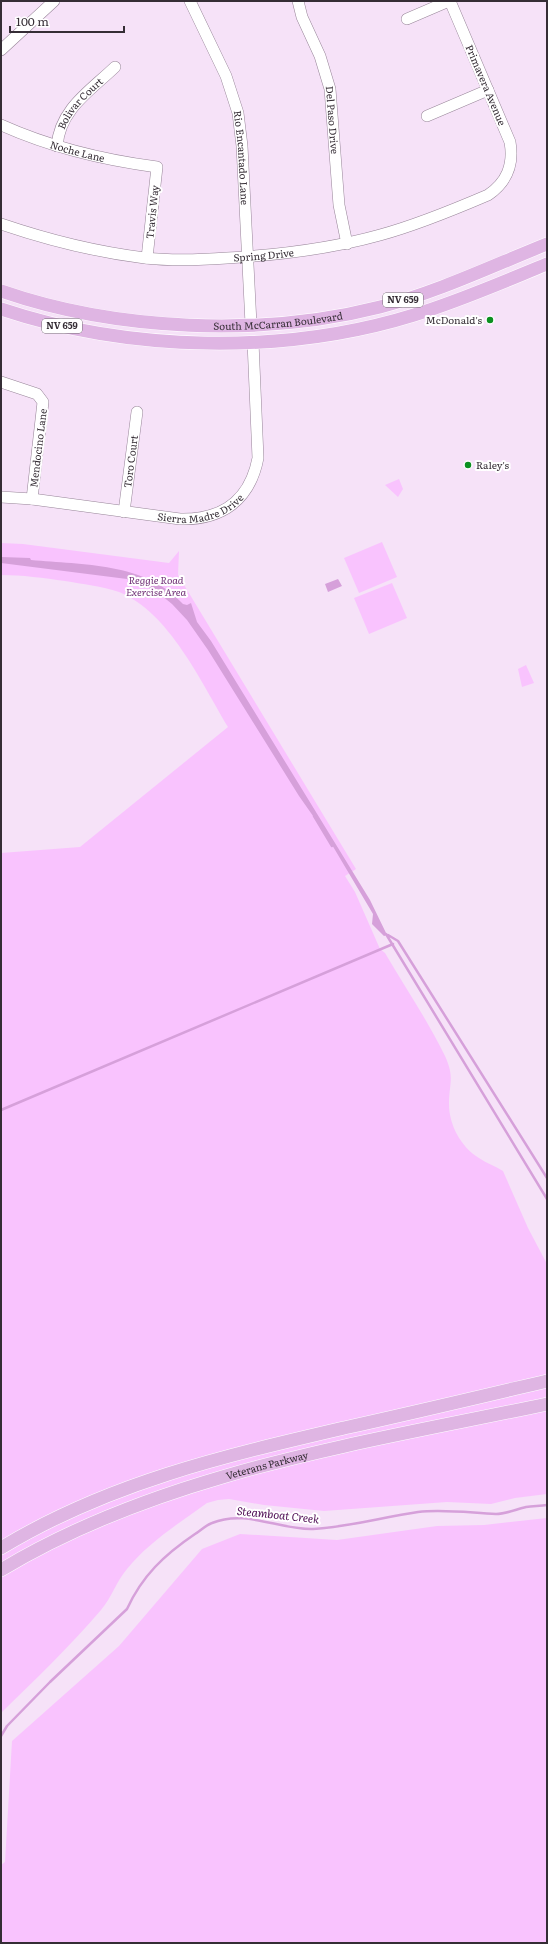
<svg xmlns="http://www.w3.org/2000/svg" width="548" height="1944" viewBox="0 0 548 1944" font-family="Literata,serif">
  <rect width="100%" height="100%" fill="#f6e2f8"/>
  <path fill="#f9c3fe" d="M 399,479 L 403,489 L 398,497 L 385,485 Z
    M 382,542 L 397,577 L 359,593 L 344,558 Z
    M 1,543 L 23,544 L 169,563 L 179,551 L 178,575 L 356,869 L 345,876 L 355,892 L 380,949 L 385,953 C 405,987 428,1021 445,1056 C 455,1078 449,1083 449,1104 C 449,1125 461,1147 479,1158 C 486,1163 495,1166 503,1171 L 528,1228 L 547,1264 L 547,1494 L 515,1498 L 491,1504 L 447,1502 L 324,1511 L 264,1505 L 229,1499 L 218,1500 L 207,1503 C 179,1523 148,1543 127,1569 C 116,1582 112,1597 101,1610 C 70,1646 35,1680 1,1713 L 1,853 L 80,847 L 228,727 C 201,682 169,612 119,592 C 102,586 82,584 65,581 C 44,578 22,575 1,575 Z
    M 392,583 L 407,618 L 369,634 L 354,598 Z
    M 526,665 L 534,683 L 522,687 L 518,669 Z
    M 547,1518 L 547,1943 L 1,1943 L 1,1865 L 5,1862 L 12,1741 L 119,1646 L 202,1549 L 240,1534 L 337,1540 L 437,1526 L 484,1525 Z"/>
  <path fill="#d6a0da" d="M 1,557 L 30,558 L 31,560 C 83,565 145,562 183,604 L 187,605 L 191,603 L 197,622 L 211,641 L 370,900 L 387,935 L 384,936 L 372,924 L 373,914 L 325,833 L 299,796 L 208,650 L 187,620 L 172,604 L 156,591 L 127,579 L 1,563 Z
    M 338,579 L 342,586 L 328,592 L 325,584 Z"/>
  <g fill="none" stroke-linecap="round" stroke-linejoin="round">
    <path stroke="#d6a0da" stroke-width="2.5" d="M 314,816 L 332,846
      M 386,934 L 547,1199
      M 388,935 L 398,941 L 547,1178
      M 1,1110 L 393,944
      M 1,1736 L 7,1726 L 50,1682 L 127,1609 C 142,1576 164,1555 195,1534 C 200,1531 206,1525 212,1523 C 246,1509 279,1530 313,1529 C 349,1527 383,1517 418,1512 C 444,1509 471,1513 496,1514 C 506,1514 517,1509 526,1507 C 533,1506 540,1506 547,1505"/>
    <g stroke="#978598" stroke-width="12">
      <g id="minor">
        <path id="s1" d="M 190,1 L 226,76 L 238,113 L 242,146 L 251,324"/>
        <path id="s2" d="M 298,1 L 302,17 L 320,56 L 330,89 L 339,205 L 347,244"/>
        <path d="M 407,19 L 449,1"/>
        <path d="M 1,50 L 54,1"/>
        <path d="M 427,116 L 488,90"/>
        <path id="s3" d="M 1,125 C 50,147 103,160 157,167 L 147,258"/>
        <path id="s4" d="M 57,146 C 60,109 90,91 115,67"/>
        <path id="s5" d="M 1,224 C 48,240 96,252 145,258 C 173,261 200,260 227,258 C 279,255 330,249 380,235 C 417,225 453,210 488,195 C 507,182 514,165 510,142 L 450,1"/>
        <path d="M 1,382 L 37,394 L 43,402 L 32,499"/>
        <path id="s6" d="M 1,497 L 32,499 L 180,519 C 222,520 250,500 258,458 L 253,342"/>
        <path id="s7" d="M 124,512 L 137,412"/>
      </g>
    </g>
    <g stroke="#fff" stroke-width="14">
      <g id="major">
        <path id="s8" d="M 1,291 C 116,331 262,337 380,307 C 438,292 492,266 547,244"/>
        <path d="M 1,309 C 129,352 285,355 414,315 C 460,301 503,282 547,264"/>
        <path d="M 1,1548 C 108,1483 224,1456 344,1428 C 412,1413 479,1397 547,1381"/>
        <path id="s9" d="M 1,1570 C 163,1472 364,1443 547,1404"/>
      </g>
    </g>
    <use href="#minor" stroke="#fff" stroke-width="11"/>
    <use href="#major" stroke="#dfb5e3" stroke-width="13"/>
  </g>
  <g fill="#0b9020" stroke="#fff" stroke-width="1.5">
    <circle cx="490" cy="320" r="4"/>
    <circle cx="468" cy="465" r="4"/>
  </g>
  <g text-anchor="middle" stroke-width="4" stroke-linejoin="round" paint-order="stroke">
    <g fill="#fff" stroke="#726c72" stroke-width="1">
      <rect x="383" y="293" width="40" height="14" rx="3"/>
      <rect x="42" y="319" width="40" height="14" rx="3"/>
    </g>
    <g font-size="9" font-weight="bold" fill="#352d35">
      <text x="403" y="303">NV 659</text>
      <text x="62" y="329">NV 659</text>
    </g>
    <g font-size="10" fill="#352d35" stroke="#fff">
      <text transform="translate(486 85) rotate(67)" y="4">Primavera Avenue</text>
      <text dy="4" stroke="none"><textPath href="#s4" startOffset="50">Bolivar Court</textPath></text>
      <text dy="4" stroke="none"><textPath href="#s2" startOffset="125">Del Paso Drive</textPath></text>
      <text dy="4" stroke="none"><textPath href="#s3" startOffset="81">Noche Lane</textPath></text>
      <text dy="4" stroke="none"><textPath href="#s1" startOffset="167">Rio Encantado Lane</textPath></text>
      <text transform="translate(152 212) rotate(-84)" y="4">Travis Way</text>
      <text dy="4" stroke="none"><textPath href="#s5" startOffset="267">Spring Drive</textPath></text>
      <text dy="4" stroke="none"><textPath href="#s8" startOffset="281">South McCarran Boulevard</textPath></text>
      <text transform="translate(38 448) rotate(-83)" y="4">Mendocino Lane</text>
      <text dy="4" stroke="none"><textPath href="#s7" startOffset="51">Toro Court</textPath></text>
      <text dy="4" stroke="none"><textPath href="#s6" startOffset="203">Sierra Madre Drive</textPath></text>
      <text dy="4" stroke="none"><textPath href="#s9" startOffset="287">Veterans Parkway</textPath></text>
    </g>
    <g font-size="10" fill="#352d35" stroke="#fff" text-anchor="end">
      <text x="482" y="324">McDonald's</text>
      <text x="476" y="469" text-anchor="start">Raley's</text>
    </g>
    <g font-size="10" font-style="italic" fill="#6f2f75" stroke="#fff">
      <text x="156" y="584">Reggie Road<tspan x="156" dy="12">Exercise Area</tspan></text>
    </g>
    <g font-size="11" font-style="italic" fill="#4b0851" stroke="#fff">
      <text transform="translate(278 1515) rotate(6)" y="4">Steamboat Creek</text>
    </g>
  </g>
  <rect width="548" height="1944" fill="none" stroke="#352d35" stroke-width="4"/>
  <path d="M10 26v6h114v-6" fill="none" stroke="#352d35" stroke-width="2"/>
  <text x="16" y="26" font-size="12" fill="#352d35" stroke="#ffffff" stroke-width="3" paint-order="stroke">100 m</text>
</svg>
